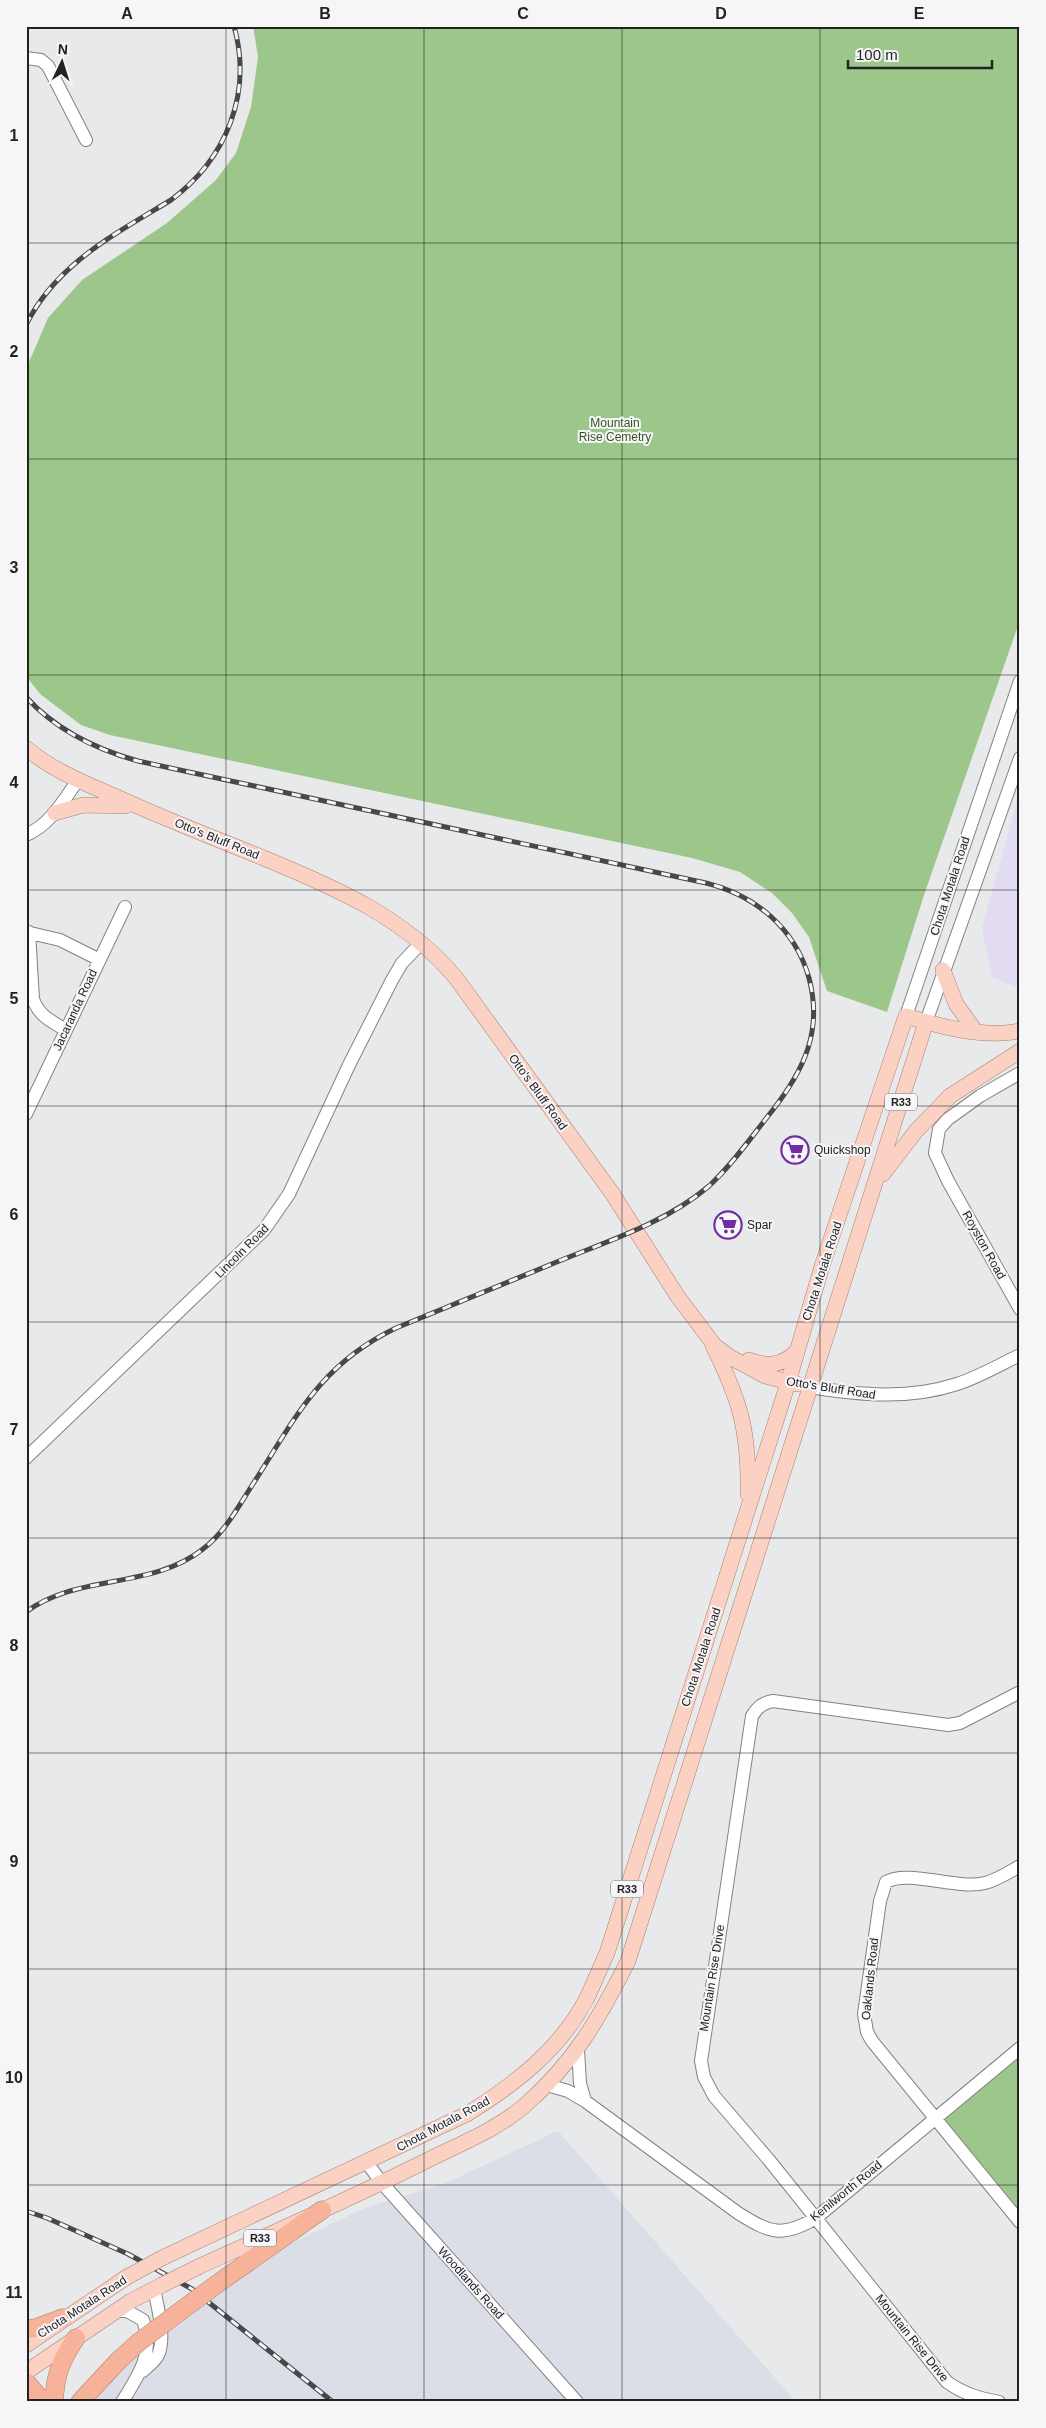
<svg xmlns="http://www.w3.org/2000/svg" width="1046" height="2428" viewBox="0 0 1046 2428" font-family="Arial,sans-serif">
  <rect width="100%" height="100%" fill="#e8e9eb"/>
  <path fill="#dbdde7" d="M 558,2131 L 796,2402 L 92,2402 L 127,2363 L 275,2251 L 365,2208 L 446,2183 Z"/>
  <path fill="#e2dbf1" d="M 1020,790 L 1020,989 L 992,977 L 982,928 Z"/>
  <path fill="#9dc68b" d="M 253,26 L 1020,26 L 1020,620 L 924,895 L 887,1012 L 827,991 L 809,937 L 792,913 L 772,893 L 740,872 L 692,858 L 110,735 L 81,725 L 40,694 L 26,676 L 26,369 L 48,318 L 82,280 L 167,223 L 216,180 L 236,153 L 251,107 L 258,57 Z
    M 1020,2051 L 1020,2220 L 942,2119 Z"/>
  <g fill="none" stroke-linecap="round" stroke-linejoin="round">
    <g stroke="#828385" stroke-width="14">
      <path id="minor" d="M 26,58 L 41,60 L 48,66 L 86,140
        M 26,835 C 51,824 63,801 78,780
        M 26,932 L 60,940 L 98,959
        M 29,932 L 33,999 C 39,1016 51,1021 66,1030
        M 906,1016 L 1020,681
        M 926,1022 L 1020,758
        M 1020,1073 L 980,1096 L 948,1119 L 939,1129 L 935,1153 L 948,1181 L 1020,1309
        M 26,1114 L 125,907
        M 810,1387 C 860,1395 908,1400 957,1384 C 979,1377 999,1365 1020,1355
        M 26,1458 L 264,1230 L 289,1194 L 349,1065 L 392,980 L 402,963 L 421,943
        M 1020,1866 C 1009,1872 997,1880 985,1883 C 957,1890 908,1869 886,1882 L 880,1901 L 864,2014 L 867,2032 L 872,2041 L 1020,2222
        M 578,2050 L 580,2083 L 585,2101
        M 547,2085 L 568,2091 L 585,2101 L 738,2213 C 770,2233 782,2238 816,2218 L 1020,2048
        M 367,2163 L 382,2183 L 577,2402
        M 117,2311 L 127,2311 L 143,2320 C 155,2352 139,2375 122,2402
        M 143,2371 C 148,2366 156,2361 159,2353 C 165,2334 158,2308 154,2289
        M 999,2402 C 979,2398 964,2394 947,2382 L 769,2160 L 714,2096 L 704,2077 L 701,2061 L 752,1716 C 758,1707 762,1703 773,1701 L 948,1725 L 960,1723 L 1020,1692"/>
    </g>
    <g stroke="#ac8070" stroke-width="16">
      <path id="major" d="M 26,748 C 53,771 87,784 119,798 C 167,820 217,839 266,859 C 336,888 406,918 456,978 L 612,1193 L 678,1297 L 715,1346 L 730,1357 L 765,1376 L 797,1384
        M 55,813 L 83,805 L 125,806
        M 943,970 L 956,1004 L 976,1032
        M 883,1174 L 916,1131 L 950,1096 L 1020,1051
        M 713,1346 C 741,1402 749,1432 748,1494
        M 749,1360 C 768,1367 782,1366 797,1351
        M 162,2258 L 467,2114 C 515,2084 560,2050 587,1998 C 594,1983 600,1968 607,1953 L 788,1383 L 822,1266 L 906,1016 C 942,1027 982,1038 1020,1031
        M 198,2267 C 275,2232 352,2198 428,2160 C 460,2144 496,2130 523,2107 C 573,2064 599,2019 628,1961 L 926,1022
        M 26,2345 L 127,2277
        M 26,2372 L 131,2301 L 162,2285"/>
    </g>
    <g stroke="#ac8070" stroke-width="19">
      <path id="highway" d="M 217,2284 L 322,2210
        M 26,2329 L 36,2328 L 63,2318
        M 26,2382 L 43,2402
        M 54,2402 C 55,2375 61,2360 76,2338
        M 80,2402 L 119,2360"/>
    </g>
    <use href="#minor" stroke="#fff" stroke-width="12"/>
    <use href="#major" stroke="#fad1c2" stroke-width="15"/>
    <use href="#highway" stroke="#f7b29a" stroke-width="18"/>
    <g stroke="#484849" stroke-width="5">
      <path id="rail" d="M 26,325 C 56,264 115,234 171,200 C 226,159 253,94 234,26
        M 26,697 C 56,730 95,749 138,761 L 706,883 C 755,895 795,928 809,978 C 823,1031 804,1070 772,1111 C 752,1136 733,1164 709,1186 C 668,1221 614,1239 564,1259 C 508,1282 452,1305 396,1328 C 319,1365 295,1419 251,1487 C 237,1509 224,1533 203,1549 C 151,1590 79,1573 26,1612
        M 26,2211 L 47,2218 L 128,2254 L 192,2289 L 333,2402"/>
    </g>
    <use href="#rail" stroke="#f6f6f9" stroke-width="3" stroke-dasharray="9" stroke-linecap="butt"/>
    <g stroke="#ac8070" stroke-width="16" stroke-linecap="butt">
      <path id="major-bridge" d="M 127,2277 L 162,2258
        M 162,2285 L 198,2267"/>
    </g>
    <g stroke="#ac8070" stroke-width="19" stroke-linecap="butt">
      <path id="highway-bridge" d="M 119,2360 L 139,2342 L 217,2284"/>
    </g>
    <use href="#major-bridge" stroke="#fad1c2" stroke-width="15"/>
    <use href="#highway-bridge" stroke="#f7b29a" stroke-width="18"/>
  </g>
  <path fill="none" stroke="#222223" stroke-width="1" stroke-opacity="0.55" d="M 226,26 L 226,2402M 424,26 L 424,2402M 622,26 L 622,2402M 820,26 L 820,2402M 26,243 L 1020,243M 26,459 L 1020,459M 26,675 L 1020,675M 26,890 L 1020,890M 26,1106 L 1020,1106M 26,1322 L 1020,1322M 26,1538 L 1020,1538M 26,1753 L 1020,1753M 26,1969 L 1020,1969M 26,2185 L 1020,2185"/>
  <defs>
    <g id="supermarket-ring" transform="scale(1.4375)"><circle r="9.5" fill="#f6f6f9" stroke="#702ea3" stroke-width="1.5"/><path d="M-6-5.5h2.5l.6 2H6L4.5 2H-2.5L-4.4-4H-6ZM-1.5 3.2a1.3 1.3 0 1 0 .1 0ZM3 3.2a1.3 1.3 0 1 0 .1 0Z" fill="#702ea3"/></g>
  </defs>
  <g fill-rule="evenodd">
    <use href="#supermarket-ring" x="795" y="1150"/>
    <use href="#supermarket-ring" x="728" y="1225"/>
  </g>
  <g text-anchor="middle" stroke-width="4" stroke-linejoin="round" paint-order="stroke">
    <g fill="#f6f6f9" stroke="#626263" stroke-width="1">
      <rect x="885" y="1093.5" width="32" height="17" rx="4"/>
      <rect x="611" y="1880.5" width="32" height="17" rx="4"/>
      <rect x="244" y="2229.5" width="32" height="17" rx="4"/>
    </g>
    <g font-size="11" font-weight="bold" fill="#222223">
      <text x="901" y="1106">R33</text>
      <text x="627" y="1893">R33</text>
      <text x="260" y="2242">R33</text>
    </g>
    <g font-size="12" fill="#31561e" stroke="#f6f6f9">
      <text x="615" y="427">Mountain<tspan x="615" dy="14">Rise Cemetry</tspan></text>
    </g>
    <g font-size="12" fill="#222223" stroke="#f6f6f9">
      <text transform="translate(217 839) rotate(22)" y="4">Otto's Bluff Road</text>
      <text transform="translate(950 886) rotate(-72)" y="4">Chota Motala Road</text>
      <text transform="translate(75 1010) rotate(-65)" y="4">Jacaranda Road</text>
      <text transform="translate(538 1092) rotate(54)" y="4">Otto's Bluff Road</text>
      <text transform="translate(984 1245) rotate(61)" y="4">Royston Road</text>
      <text transform="translate(242 1251) rotate(-45)" y="4">Lincoln Road</text>
      <text transform="translate(822 1271) rotate(-72)" y="4">Chota Motala Road</text>
      <text transform="translate(831 1388) rotate(9)" y="4">Otto's Bluff Road</text>
      <text transform="translate(701 1657) rotate(-72)" y="4">Chota Motala Road</text>
      <text transform="translate(712 1978) rotate(-81)" y="4">Mountain Rise Drive</text>
      <text transform="translate(870 1979) rotate(-84)" y="4">Oaklands Road</text>
      <text transform="translate(443 2124) rotate(-28)" y="4">Chota Motala Road</text>
      <text transform="translate(846 2191) rotate(-39)" y="4">Kenilworth Road</text>
      <text transform="translate(471 2283) rotate(48)" y="4">Woodlands Road</text>
      <text transform="translate(82 2307) rotate(-33)" y="4">Chota Motala Road</text>
      <text transform="translate(912 2338) rotate(51)" y="4">Mountain Rise Drive</text>
    </g>
    <g font-size="12" fill="#222223" stroke="#f6f6f9" text-anchor="start">
      <text x="814" y="1154">Quickshop</text>
      <text x="747" y="1229">Spar</text>
    </g>
  </g>
  <rect width="1046" height="2428" fill="none" stroke="#f6f6f9" stroke-width="55"/>
  <g transform="translate(62 62) rotate(4)" stroke="#f6f6f9" stroke-width="4" paint-order="stroke">
  <path d="M0-4L9 19L0 12L-9 19Z" fill="#222223"/>
  <text y="-8" font-size="14" font-weight="bold" text-anchor="middle" fill="#222223">N</text>
  </g>
  <path d="M848 60v8h144v-8" fill="none" stroke="#222223" stroke-width="2.5"/>
  <text x="856" y="60" font-size="15" fill="#222223" stroke="#f6f6f9" stroke-width="4" paint-order="stroke">100 m</text>
  <rect x="28" y="28" width="990" height="2372" fill="none" stroke="#222223" stroke-width="2"/>
  <g font-size="16" text-anchor="middle" font-weight="bold" fill="#222223">
    <text x="127" y="19">A</text>
    <text x="325" y="19">B</text>
    <text x="523" y="19">C</text>
    <text x="721" y="19">D</text>
    <text x="919" y="19">E</text>
    <text x="14" y="141">1</text>
    <text x="14" y="357">2</text>
    <text x="14" y="573">3</text>
    <text x="14" y="788">4</text>
    <text x="14" y="1004">5</text>
    <text x="14" y="1220">6</text>
    <text x="14" y="1435">7</text>
    <text x="14" y="1651">8</text>
    <text x="14" y="1867">9</text>
    <text x="14" y="2083">10</text>
    <text x="14" y="2298">11</text>
  </g>
</svg>
